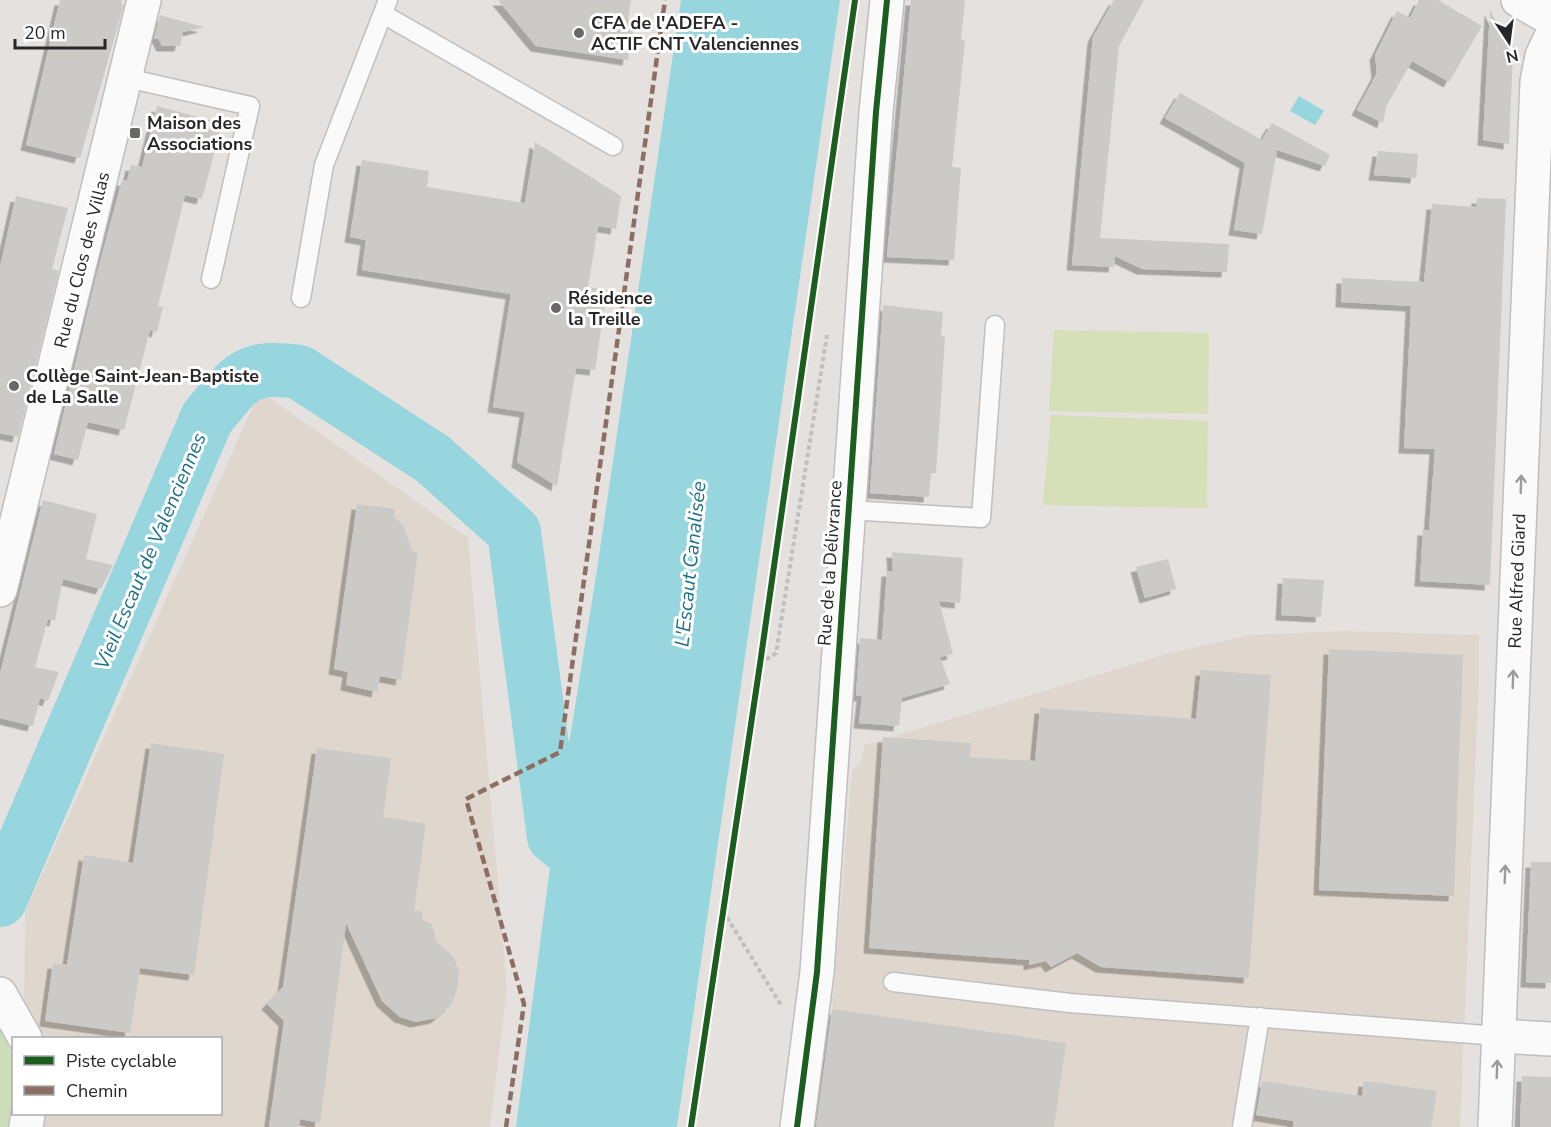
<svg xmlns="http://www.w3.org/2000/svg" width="1551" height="1127" viewBox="0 0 1551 1127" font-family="'Nunito Sans',sans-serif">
  <defs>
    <filter id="shadow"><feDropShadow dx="-5.5" dy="5.5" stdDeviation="0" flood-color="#0004"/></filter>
  </defs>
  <rect width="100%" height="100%" fill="#e4e1de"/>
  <path fill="#dfd7cd" d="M 260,391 L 468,538 L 507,988 L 490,1127 L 40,1127 L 42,1114 L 220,1114 L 220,1038 L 36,1038 L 24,1001 L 25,912 Z
    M 1344,631 L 1479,635 L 1479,675 L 1460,1127 L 815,1127 L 832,1009 L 852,770 L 859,765 L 865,745 L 1170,653 L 1251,635 Z"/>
  <path fill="#ccddba" d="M 0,1025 C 19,1058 13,1091 8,1127 L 0,1127 Z"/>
  <path fill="#d6e0b8" d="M 1054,330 L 1209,333 L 1208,414 L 1049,411 Z
    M 1051,415 L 1208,421 L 1207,508 L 1043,505 Z"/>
  <path fill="#98d6df" d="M 681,0 L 840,0 L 677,1127 L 516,1127 L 554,837 L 596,576 Z
    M 1299,96 L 1324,111 L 1315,125 L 1290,111 Z"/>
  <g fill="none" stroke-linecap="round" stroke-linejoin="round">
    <path stroke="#98d6df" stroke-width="54" d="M 0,900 L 207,418 C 240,379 244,364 299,372 L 433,459 L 514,532 L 554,837 L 613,883"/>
  </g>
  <path fill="#cccac7" filter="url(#shadow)" d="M 60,0 L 122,0 L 121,4 L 124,5 L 80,158 L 26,145 Z
    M 498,0 L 631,0 L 628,19 L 635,21 L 628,60 L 536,46 Z
    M 911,0 L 965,0 L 961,40 L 965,41 L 952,167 L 961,168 L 954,260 L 887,257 Z
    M 1114,0 L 1144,0 L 1119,46 L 1100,238 L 1229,244 L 1227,272 L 1142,269 L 1115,256 L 1114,267 L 1072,265 L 1093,37 Z
    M 1419,0 L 1438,0 L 1482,26 L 1449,82 L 1412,61 L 1386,107 L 1383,123 L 1357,110 L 1377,73 L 1375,55 L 1397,11 L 1410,18 Z
    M 1490,10 L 1513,54 L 1509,144 L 1483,140 Z
    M 160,15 L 170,18 L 204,27 L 183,32 L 180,46 L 162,46 L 158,38 L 154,39 Z
    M 1180,93 L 1262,140 L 1272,123 L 1330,155 L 1325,166 L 1277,150 L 1262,234 L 1234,230 L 1245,163 L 1165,118 Z
    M 157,106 L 222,123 L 202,199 L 185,195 L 158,306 L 163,307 L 157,332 L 150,330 L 124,430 L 88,422 L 78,460 L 54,454 L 95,281 L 122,180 L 127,181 L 131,165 L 142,167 Z
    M 535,142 L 621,196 L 616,229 L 598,226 L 588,287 L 607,290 L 595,370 L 576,368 L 557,486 L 517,462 L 525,412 L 493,407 L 511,294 L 362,270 L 366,240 L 350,237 L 362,160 L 429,171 L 427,187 L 525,203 Z
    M 1378,151 L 1418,154 L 1416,178 L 1374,175 Z
    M 16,196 L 68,208 L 52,269 L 59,271 L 18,437 L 0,433 L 0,267 Z
    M 1477,198 L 1506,199 L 1490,585 L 1420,581 L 1423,530 L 1429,530 L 1435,449 L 1404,448 L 1411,306 L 1341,302 L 1342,278 L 1424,282 L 1432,204 L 1476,207 Z
    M 883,305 L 943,312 L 941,336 L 945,337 L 940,415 L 936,473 L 931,473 L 929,497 L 870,493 Z
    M 43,500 L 97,514 L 86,559 L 113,565 L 101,589 L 63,579 L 55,621 L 48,619 L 35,667 L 59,672 L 48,701 L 40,698 L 33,726 L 0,718 L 0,674 Z
    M 357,504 L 395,509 L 394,517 L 404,526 L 412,551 L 418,552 L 401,680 L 380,676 L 377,692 L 346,685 L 348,672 L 334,669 Z
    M 892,552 L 963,558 L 960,603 L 939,601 L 953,654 L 940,657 L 950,684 L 902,698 L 899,726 L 859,723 L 862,696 L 856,695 L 860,638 L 882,640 L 887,571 L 893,571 Z
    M 1168,559 L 1176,589 L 1145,598 L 1136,567 Z
    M 1283,578 L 1324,580 L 1321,617 L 1281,615 Z
    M 1329,649 L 1463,655 L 1454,896 L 1319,890 Z
    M 1201,670 L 1271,675 L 1249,978 L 1101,967 L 1077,953 L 1051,967 L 1046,961 L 1029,965 L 1029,960 L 869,948 L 883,737 L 971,743 L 970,757 L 1035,761 L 1040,708 L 1196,719 Z
    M 151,743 L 224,754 L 194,975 L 140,968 L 130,1033 L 45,1021 L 53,963 L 67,965 L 84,855 L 133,863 Z
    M 317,748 L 391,758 L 383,817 L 426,824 L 414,910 L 422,912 L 423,920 L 432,924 L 436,941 L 454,958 L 459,972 L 458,987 L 451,1005 L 436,1018 L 416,1022 L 400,1017 L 382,1001 L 346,923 L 320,1123 L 300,1119 L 299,1127 L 269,1127 L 284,1021 L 267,1004 L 283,987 Z
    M 1531,862 L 1551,862 L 1551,983 L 1526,982 Z
    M 832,1009 L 1066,1043 L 1054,1127 L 816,1127 Z
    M 1522,1076 L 1551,1077 L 1551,1127 L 1520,1127 Z
    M 1262,1081 L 1362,1096 L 1364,1081 L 1437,1091 L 1431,1127 L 1293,1127 L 1293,1121 L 1256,1115 Z"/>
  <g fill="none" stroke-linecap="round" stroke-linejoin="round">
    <g stroke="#bfbfbf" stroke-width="21">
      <path id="lane" d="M 383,14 L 613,146
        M 127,78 L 250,106 L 211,279
        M 301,298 L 324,165 L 388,0
        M 848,510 L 981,518 L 995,325
        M 893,982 L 1070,1003 L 1499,1036
        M 1242,1127 L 1260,1017"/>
    </g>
    <g stroke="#bfbfbf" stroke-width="36">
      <path id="street" d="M 1518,0 L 1551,19
        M 0,590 L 144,0
        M 0,994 L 25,1038
        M 1499,1036 L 1551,1039
        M 26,1127 L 28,1114
        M 797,1127 L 817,972 L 876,112 L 887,0
        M 1495,1127 L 1537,82 L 1542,56 L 1551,37"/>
    </g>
    <path stroke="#c1c0c0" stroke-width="4" stroke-dasharray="4.5 3" stroke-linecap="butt" d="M 760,664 L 776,653 L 827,335
      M 723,911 L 781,1005"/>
    <use href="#lane" stroke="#fbfafa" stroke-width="18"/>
    <use href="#street" stroke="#fbfafa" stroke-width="33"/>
    <path stroke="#8d6e63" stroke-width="4.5" stroke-dasharray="9 4.5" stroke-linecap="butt" d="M 506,1127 L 524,1004 L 466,799 L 560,752 L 665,0"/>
    <g stroke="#fff" stroke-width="10">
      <path id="cycleway" d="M 691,1127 L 760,664 L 855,0
        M 797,1127 L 817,972 L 876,112 L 887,0"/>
    </g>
    <use href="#cycleway" stroke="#1b5e20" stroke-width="6"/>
  </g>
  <defs><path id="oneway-shaft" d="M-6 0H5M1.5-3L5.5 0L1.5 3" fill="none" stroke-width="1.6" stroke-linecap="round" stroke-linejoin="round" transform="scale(1.5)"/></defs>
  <g stroke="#9c9b9b">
    <use href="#oneway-shaft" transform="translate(1521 484) rotate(-88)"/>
    <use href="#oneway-shaft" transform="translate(1513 679) rotate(-88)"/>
    <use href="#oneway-shaft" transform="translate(1505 874) rotate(-88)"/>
    <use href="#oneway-shaft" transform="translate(1497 1069) rotate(-88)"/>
  </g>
  <g fill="#696867" stroke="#fff" stroke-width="2">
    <circle cx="579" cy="33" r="6"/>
    <rect x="129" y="127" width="12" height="12" rx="3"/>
    <circle cx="556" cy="308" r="6"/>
    <circle cx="14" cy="386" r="6"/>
  </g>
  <g text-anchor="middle" stroke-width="6" stroke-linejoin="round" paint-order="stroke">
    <g font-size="18" font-weight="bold" fill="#272727" stroke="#fff" text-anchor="start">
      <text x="591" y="29">CFA de l'ADEFA -<tspan x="591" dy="21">ACTIF CNT Valenciennes</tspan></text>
      <text x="147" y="129">Maison des<tspan x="147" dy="21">Associations</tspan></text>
      <text x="568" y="304">Résidence<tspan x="568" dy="21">la Treille</tspan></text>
      <text x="26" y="382">Collège Saint-Jean-Baptiste<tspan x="26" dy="21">de La Salle</tspan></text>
    </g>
    <g font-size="18" fill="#272727" stroke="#fff">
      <text transform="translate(82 260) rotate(-76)" y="6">Rue du Clos des Villas</text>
      <text transform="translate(830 563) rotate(-86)" y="6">Rue de la Délivrance</text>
      <text transform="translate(1517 581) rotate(-88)" y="6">Rue Alfred Giard</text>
    </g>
    <g font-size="20" font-style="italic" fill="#1b7087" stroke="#fff">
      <text transform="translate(150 551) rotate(-67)" y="7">Vieil Escaut de Valenciennes</text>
      <text transform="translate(690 564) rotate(-84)" y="7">L'Escaut Canalisée</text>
    </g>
  </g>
  <rect x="12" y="1037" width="210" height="78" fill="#ffffff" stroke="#a9a9a9" stroke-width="1.5"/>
  <rect x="24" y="1056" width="30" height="9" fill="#1b5e20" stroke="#a9a9a9" stroke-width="1.5"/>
  <text x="66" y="1067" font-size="18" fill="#272727">Piste cyclable</text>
  <rect x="24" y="1086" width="30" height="9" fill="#8d6e63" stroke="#a9a9a9" stroke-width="1.5"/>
  <text x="66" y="1097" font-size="18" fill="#272727">Chemin</text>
  <g transform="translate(1509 42) rotate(167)" stroke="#ffffff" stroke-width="4.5" paint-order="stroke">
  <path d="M0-4.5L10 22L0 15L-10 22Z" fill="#272727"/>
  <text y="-9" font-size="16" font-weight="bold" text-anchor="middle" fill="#272727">N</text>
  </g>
  <path d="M15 39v9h90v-9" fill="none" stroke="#272727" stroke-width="3"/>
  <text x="24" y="39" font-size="18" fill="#272727" stroke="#ffffff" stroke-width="4.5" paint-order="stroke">20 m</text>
</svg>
